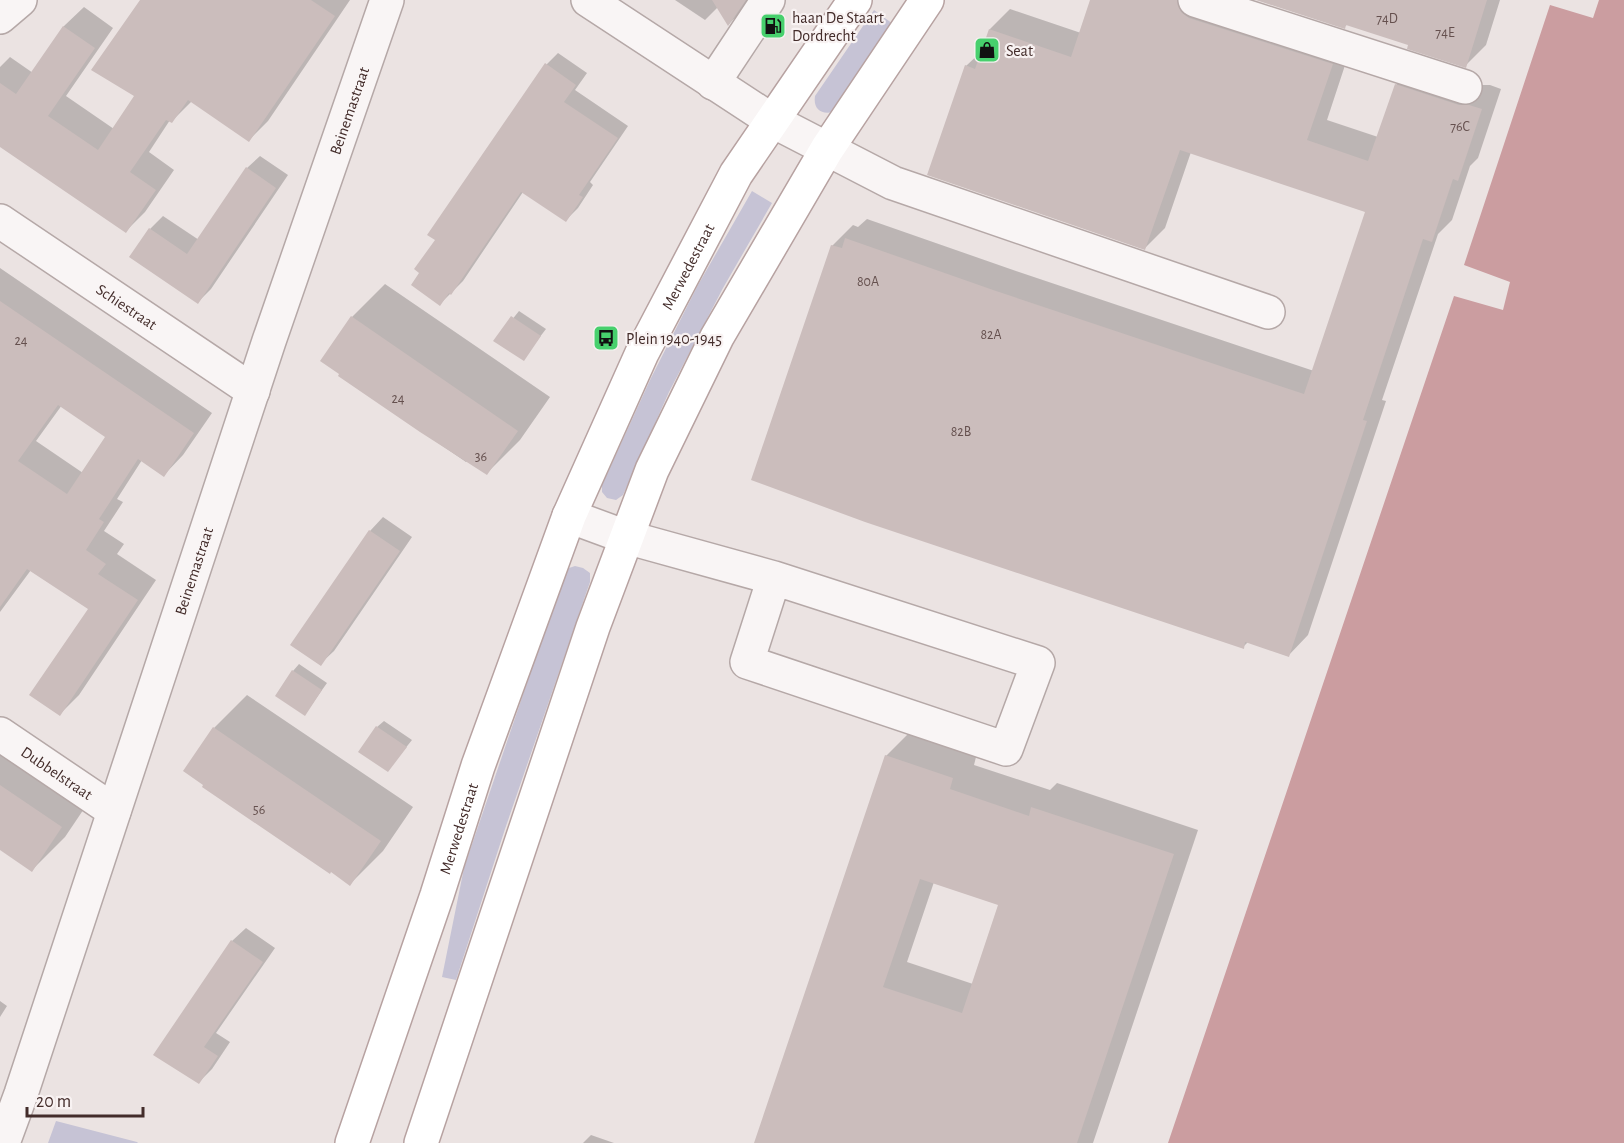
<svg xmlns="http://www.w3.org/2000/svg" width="1624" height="1143" viewBox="0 0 1624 1143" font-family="'Alegreya Sans',sans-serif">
  <rect width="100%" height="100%" fill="#ebe3e2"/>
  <path fill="#c6c3d5" d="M 874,10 L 893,24 L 833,112 C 821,115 813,109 815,96 Z
    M 752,191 L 772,203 L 723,288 L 669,392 L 623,495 L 616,500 L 607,498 L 602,492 L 602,485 L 651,378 L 698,285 Z
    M 575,566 L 583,568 L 590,573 L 590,582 L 505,829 L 456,980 L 442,977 L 464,868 L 564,574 L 569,568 Z
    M 56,1121 L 137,1142 L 138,1143 L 48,1143 Z"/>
  <path fill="#cb9da0" d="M 1599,0 L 1624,0 L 1624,1143 L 1168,1143 L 1454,296 L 1503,310 L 1510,282 L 1464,265 L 1550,5 L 1593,18 Z"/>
  <path fill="#0003" fill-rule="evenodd" d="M 141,0 L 350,0 L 268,121 L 249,140 L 192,101 L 172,121 L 170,120 L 149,152 L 174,170 L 145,212 L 126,231 L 0,145 L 0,67 L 10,57 L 33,73 L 64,26 L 84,7 L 113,28 L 66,96 L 114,129 L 136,96 Z
    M 675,0 L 752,0 L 729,24 L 718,7 L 705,20 Z
    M 1092,0 L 1216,0 L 1352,44 L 1327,120 L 1378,137 L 1396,85 L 1416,64 L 1480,85 L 1490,85 L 1501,89 L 1478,158 L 1470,166 L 1452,220 L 1438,234 L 1382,400 L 1386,401 L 1308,635 L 1288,656 L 1248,642 L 1243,647 L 832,246 L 853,225 L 858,227 L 867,219 L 1016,271 L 1314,371 L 1367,211 L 1191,152 L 1165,228 L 1145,248 L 966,66 L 984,49 L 990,29 L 1010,9 L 1081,33 Z
    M 1261,0 L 1500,0 L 1486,45 L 1465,66 L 1410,44 L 1348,24 L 1344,27 Z
    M 558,53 L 587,73 L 575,90 L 628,126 L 590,182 L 593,185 L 578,208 L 566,220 L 523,192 L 463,281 L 440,304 L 437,240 L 547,64 Z
    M 260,156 L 288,175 L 211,289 L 198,302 L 150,229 L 163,216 L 199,240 L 247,168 Z
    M 0,268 L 212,413 L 183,455 L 164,475 L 142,460 L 117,499 L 123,502 L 104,531 L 124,544 L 117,554 L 156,580 L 79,695 L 60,714 L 90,608 L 31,570 L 0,612 ZM 62,405 L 107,436 L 83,473 L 36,441 Z
    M 385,284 L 550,397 L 520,440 L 487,473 L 468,460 L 466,462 L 340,376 L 352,317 Z
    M 519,311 L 546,329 L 523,359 L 495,341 Z
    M 383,517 L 412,537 L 334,651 L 320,664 L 292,644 L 370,531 Z
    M 299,664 L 327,683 L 305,714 L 293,671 Z
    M 247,695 L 413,807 L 383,851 L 350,884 L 214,728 Z
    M 384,721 L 412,740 L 388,770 L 377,727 Z
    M 0,730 L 94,794 L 65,837 L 32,870 L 0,848 Z
    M 911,731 L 977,753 L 974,765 L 1050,790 L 1057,783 L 1198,830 L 1093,1143 L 756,1143 L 886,756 ZM 934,882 L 1000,904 L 973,984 L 907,962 Z
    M 246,928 L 275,948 L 216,1033 L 230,1042 L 212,1069 L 199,1082 L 155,1054 L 232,941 Z
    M 0,1001 L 7,1006 L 0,1017 Z
    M 591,1135 L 614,1143 L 583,1143 Z"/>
  <path fill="#cbbdbc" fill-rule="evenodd" d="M 140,0 L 311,0 L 335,16 L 249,142 L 188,100 L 172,123 L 166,120 L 130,172 L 156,190 L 126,233 L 0,147 L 0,83 L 16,94 L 63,26 L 95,48 L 48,116 L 98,150 L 134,96 L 91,70 Z
    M 712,0 L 746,0 L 728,26 Z
    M 1090,0 L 1177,0 L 1181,12 L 1189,18 L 1333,64 L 1307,140 L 1368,161 L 1395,84 L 1459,105 L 1469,105 L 1482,109 L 1458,181 L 1453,179 L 1432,242 L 1423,239 L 1363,420 L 1367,421 L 1289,657 L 1245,642 L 1244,649 L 865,522 L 751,480 L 831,245 L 842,248 L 845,238 L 996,291 L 1304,394 L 1365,212 L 1180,150 L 1145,250 L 927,175 L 965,65 L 975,69 L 989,29 L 1071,57 Z
    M 1256,0 L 1487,0 L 1466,68 L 1407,49 L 1408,45 L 1346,25 L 1345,29 Z
    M 545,63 L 576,85 L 564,102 L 618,138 L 579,195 L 583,197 L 566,222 L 521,192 L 451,295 L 449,293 L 440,306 L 411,285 L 419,273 L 414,269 L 435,240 L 427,235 Z
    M 246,167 L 276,188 L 198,304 L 129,257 L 149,228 L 187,254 Z
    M 0,301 L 194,433 L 164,477 L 138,459 L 99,519 L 104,522 L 86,550 L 106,564 L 98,574 L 138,600 L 60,716 L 29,695 L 88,609 L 27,569 L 0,607 ZM 58,405 L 105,437 L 67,494 L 18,461 Z
    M 351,316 L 518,431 L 487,475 L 420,432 L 338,376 L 339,374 L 320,361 Z
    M 511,316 L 541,336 L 524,361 L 493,341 Z
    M 369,530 L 400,551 L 321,666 L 290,645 Z
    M 292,670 L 322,690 L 305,716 L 275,696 Z
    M 376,726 L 407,747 L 388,772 L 358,752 Z
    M 213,727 L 381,841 L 350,886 L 331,872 L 330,874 L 202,787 L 203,785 L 183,771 Z
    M 885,755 L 953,778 L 950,789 L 1029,816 L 1031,807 L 1174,854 L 1077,1143 L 754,1143 ZM 920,879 L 998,905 L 962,1013 L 883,987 Z
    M 0,785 L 62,827 L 32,872 L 0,850 Z
    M 231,940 L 263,962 L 204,1047 L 218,1056 L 199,1084 L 153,1055 Z"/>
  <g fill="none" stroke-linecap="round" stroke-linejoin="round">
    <g stroke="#b5a8a7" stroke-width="36">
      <g id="minor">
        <path d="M 588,0 L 771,120 L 893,183 L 1268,312"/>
        <path d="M 1195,0 L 1465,87"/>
        <path d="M 0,17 L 20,0"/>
        <path d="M 713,83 L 768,0"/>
        <path id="s1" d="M 0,221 L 253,391"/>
        <path d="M 569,516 L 626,537 L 774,578 L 1038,663 L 1006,749 L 747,662 L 774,578"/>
        <path id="s2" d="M 0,734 L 114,811"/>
        <path id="s3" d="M 3,1143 L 21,1094 L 269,341 L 387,0"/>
      </g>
    </g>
    <g stroke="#b7a2a1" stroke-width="36">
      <g id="major">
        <path id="s4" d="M 352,1143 L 437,895 L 478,766 L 569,516 L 642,353 L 736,174 L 855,0"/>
        <path d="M 421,1143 L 593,627 L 652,470 L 717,337 L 827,149 L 927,0"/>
      </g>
    </g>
    <use href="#minor" stroke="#f9f5f5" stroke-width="33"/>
    <use href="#major" stroke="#fff" stroke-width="33"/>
  </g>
  <defs>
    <g id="fuel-square" transform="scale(1.35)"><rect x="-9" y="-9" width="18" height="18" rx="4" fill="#47d06d" stroke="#f8f2f2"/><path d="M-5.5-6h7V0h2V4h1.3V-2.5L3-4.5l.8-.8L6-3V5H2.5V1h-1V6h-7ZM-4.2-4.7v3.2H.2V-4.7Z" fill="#111"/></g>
    <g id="shop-square" transform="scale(1.35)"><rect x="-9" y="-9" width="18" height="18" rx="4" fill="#47d06d" stroke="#f8f2f2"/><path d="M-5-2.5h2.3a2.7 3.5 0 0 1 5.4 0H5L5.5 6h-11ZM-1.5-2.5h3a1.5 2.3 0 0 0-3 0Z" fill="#111"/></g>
    <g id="bus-square" transform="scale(1.35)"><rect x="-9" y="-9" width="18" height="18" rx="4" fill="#47d06d" stroke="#f8f2f2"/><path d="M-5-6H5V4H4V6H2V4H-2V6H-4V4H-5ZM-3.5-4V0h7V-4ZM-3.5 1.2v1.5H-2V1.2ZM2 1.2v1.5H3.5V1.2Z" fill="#111"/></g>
  </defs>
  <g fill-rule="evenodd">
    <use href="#fuel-square" x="773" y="26"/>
    <use href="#shop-square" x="987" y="50"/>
    <use href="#bus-square" x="606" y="338"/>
  </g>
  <g text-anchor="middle" stroke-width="4.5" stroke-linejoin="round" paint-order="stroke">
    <g font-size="14" fill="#65504e">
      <text x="1387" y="23">74D</text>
      <text x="1445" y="37">74E</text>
      <text x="1460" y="131">76C</text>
      <text x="868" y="286">80A</text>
      <text x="991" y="339">82A</text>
      <text x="21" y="345">24</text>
      <text x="398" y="403">24</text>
      <text x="961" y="436">82B</text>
      <text x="481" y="461">36</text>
      <text x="259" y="814">56</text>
    </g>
    <g font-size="16" fill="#432c2a" stroke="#f8f2f2" text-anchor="start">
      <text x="792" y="23">haan De Staart<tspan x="792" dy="18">Dordrecht</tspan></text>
      <text x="1006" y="56">Seat</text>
      <text x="626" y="344">Plein 1940-1945</text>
    </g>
    <g font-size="16" fill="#432c2a" stroke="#f8f2f2">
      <text dy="6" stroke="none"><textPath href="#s3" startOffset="1089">Beinemastraat</textPath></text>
      <text dy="6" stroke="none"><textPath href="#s4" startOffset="940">Merwedestraat</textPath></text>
      <text dy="6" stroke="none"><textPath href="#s1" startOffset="153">Schiestraat</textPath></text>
      <text dy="6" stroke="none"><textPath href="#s3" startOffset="603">Beinemastraat</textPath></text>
      <text dy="6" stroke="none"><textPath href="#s2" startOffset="69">Dubbelstraat</textPath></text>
      <text dy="6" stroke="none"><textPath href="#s4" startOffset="332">Merwedestraat</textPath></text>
    </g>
  </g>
  <path d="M27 1107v9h116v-9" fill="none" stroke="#432c2a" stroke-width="3"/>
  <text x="36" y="1107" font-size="18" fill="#432c2a" stroke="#f8f2f2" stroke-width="4.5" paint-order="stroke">20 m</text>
</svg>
